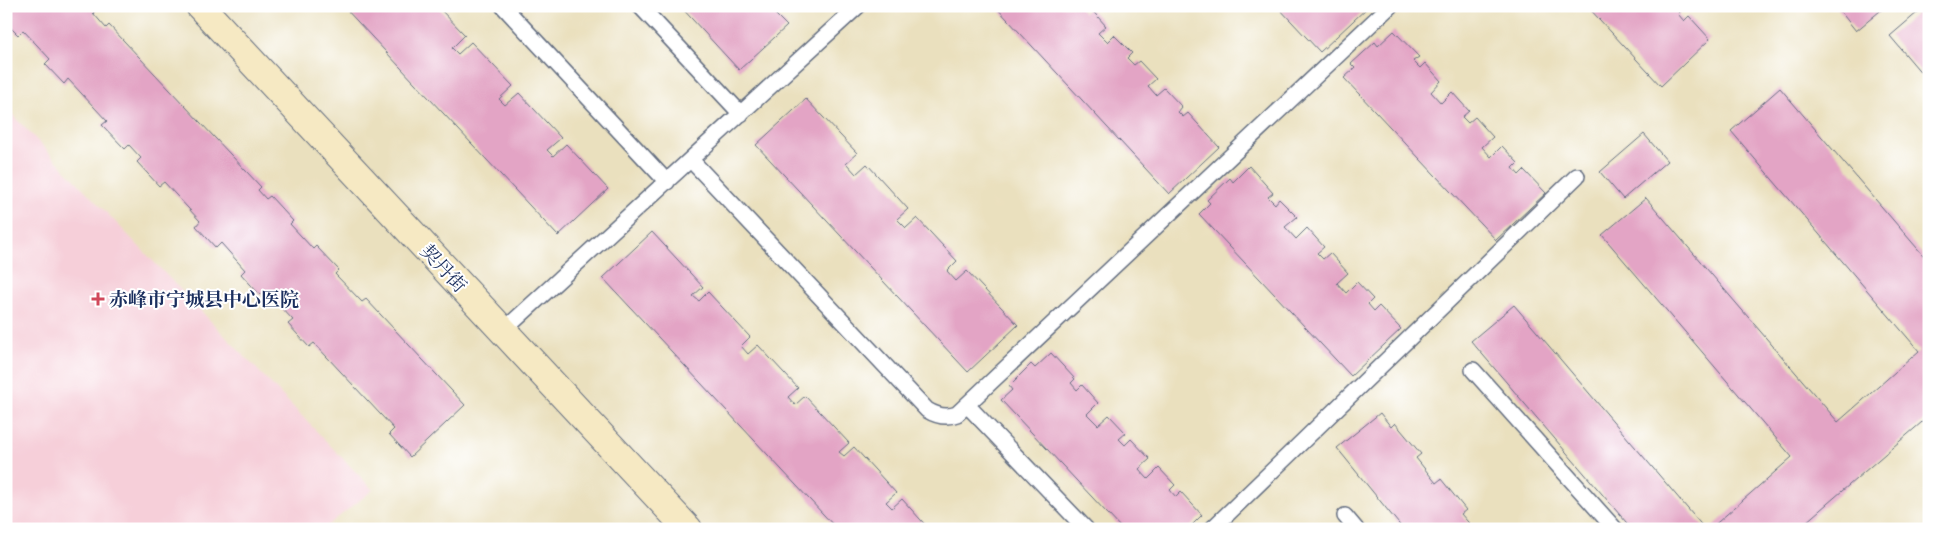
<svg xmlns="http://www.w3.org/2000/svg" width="1935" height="535" viewBox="0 0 1935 535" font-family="'Old Standard TT','Noto Serif SC',serif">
  <rect width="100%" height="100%" fill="#fff"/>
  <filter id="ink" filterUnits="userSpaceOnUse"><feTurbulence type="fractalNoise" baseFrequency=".02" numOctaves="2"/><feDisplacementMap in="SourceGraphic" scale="10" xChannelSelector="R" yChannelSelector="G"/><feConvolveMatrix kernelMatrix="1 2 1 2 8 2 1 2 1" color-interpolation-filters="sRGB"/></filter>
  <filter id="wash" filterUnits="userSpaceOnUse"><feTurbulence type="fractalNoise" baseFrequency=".0096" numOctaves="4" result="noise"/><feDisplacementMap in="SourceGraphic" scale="20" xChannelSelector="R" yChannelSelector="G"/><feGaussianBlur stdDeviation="1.12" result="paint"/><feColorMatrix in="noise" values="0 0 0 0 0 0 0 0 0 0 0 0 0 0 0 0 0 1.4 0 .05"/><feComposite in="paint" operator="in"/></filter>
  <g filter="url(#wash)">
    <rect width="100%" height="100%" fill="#eae0be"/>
    <path fill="#f6cfd9" d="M 6,108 L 373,490 L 323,529 L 6,529 Z"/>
    <g id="blocks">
      <path fill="#e3a4c5" d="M 6,6 L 93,6 L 96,10 L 93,13 L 106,28 L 109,25 L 261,187 L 258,190 L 266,199 L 270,196 L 293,221 L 290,224 L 313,249 L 316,246 L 339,270 L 335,274 L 362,302 L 366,299 L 465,405 L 410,457 L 389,434 L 394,429 L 314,343 L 309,347 L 288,324 L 293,320 L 266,291 L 260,295 L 241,274 L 245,270 L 221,243 L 216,248 L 196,226 L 200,221 L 164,182 L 159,186 L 137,162 L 141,158 L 129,145 L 125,149 L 102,125 L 107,121 L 68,79 L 64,84 L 45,64 L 50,59 L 23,30 L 18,35 L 6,23 Z
        M 343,6 L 437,6 L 465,35 L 452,48 L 458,54 L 471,42 L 513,86 L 499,99 L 505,105 L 519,93 L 561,138 L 547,150 L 553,156 L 566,144 L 608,189 L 558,236 Z
        M 680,6 L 779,6 L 773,12 L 787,26 L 739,70 Z
        M 995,6 L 1078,6 L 1084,13 L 1089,7 L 1106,26 L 1098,33 L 1107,42 L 1114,35 L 1132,53 L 1127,58 L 1134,65 L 1139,61 L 1156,79 L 1148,86 L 1156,95 L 1164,88 L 1182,107 L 1178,112 L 1183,117 L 1188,113 L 1219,147 L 1169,194 Z
        M 1277,6 L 1369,6 L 1320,52 Z
        M 1587,6 L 1680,6 L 1683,9 L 1678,14 L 1684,21 L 1689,16 L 1710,39 L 1661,86 Z
        M 1836,6 L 1886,6 L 1856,31 Z
        M 1925,6 L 1929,6 L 1929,82 L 1890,36 Z
        M 1394,31 L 1419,57 L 1413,61 L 1420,68 L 1425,63 L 1441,81 L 1431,92 L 1441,103 L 1452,92 L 1469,111 L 1462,117 L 1468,123 L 1475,117 L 1493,137 L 1482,147 L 1491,157 L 1502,146 L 1518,163 L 1513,168 L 1519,175 L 1524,170 L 1546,193 L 1496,240 L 1344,78 L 1355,68 L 1351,64 L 1375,42 L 1378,46 Z
        M 1780,88 L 1929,262 L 1929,416 L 1798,529 L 1710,529 L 1792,457 L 1602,235 L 1646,198 L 1838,422 L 1919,351 L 1731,131 Z
        M 806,99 L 857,153 L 846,163 L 856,174 L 867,164 L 908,209 L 897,219 L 906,228 L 917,218 L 957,261 L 947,271 L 956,281 L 967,271 L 1018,325 L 968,372 L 756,145 Z
        M 1644,134 L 1667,161 L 1623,199 L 1600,172 Z
        M 1249,166 L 1273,193 L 1268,197 L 1275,204 L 1279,199 L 1297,217 L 1285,227 L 1296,239 L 1307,228 L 1324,247 L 1317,253 L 1323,259 L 1330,253 L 1348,273 L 1337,283 L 1346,293 L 1357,282 L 1373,299 L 1368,304 L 1374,311 L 1379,306 L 1401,329 L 1351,376 L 1199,214 L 1210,203 L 1207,200 L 1230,178 L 1233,182 Z
        M 652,232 L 703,287 L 693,296 L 699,301 L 708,292 L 750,337 L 741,346 L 748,354 L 758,345 L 798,388 L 788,397 L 795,405 L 805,396 L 849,443 L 839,452 L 844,456 L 854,447 L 896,493 L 886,502 L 892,508 L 902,499 L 929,529 L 837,529 L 603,278 Z
        M 1514,305 L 1705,529 L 1632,529 L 1471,341 Z
        M 1051,353 L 1075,379 L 1071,383 L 1077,390 L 1082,385 L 1098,403 L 1087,414 L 1098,425 L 1109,415 L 1126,433 L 1119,439 L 1125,445 L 1131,439 L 1150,459 L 1139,469 L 1148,479 L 1159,468 L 1175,485 L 1170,490 L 1176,497 L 1181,492 L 1202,515 L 1188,529 L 1122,529 L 1001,400 L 1012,390 L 1009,386 L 1031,364 L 1035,368 Z
        M 1380,413 L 1391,427 L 1395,423 L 1421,454 L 1416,458 L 1436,483 L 1441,479 L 1466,510 L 1461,514 L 1474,529 L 1403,529 L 1337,448 Z"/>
    </g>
  </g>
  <g filter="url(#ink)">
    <use href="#blocks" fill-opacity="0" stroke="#636d80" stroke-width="1"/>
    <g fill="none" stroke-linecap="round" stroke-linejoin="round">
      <g stroke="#636d80" stroke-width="18">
        <path id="lane" d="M 503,6 L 667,182
          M 640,6 L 741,114
          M 691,160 L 927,410 C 937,416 947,418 957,414 L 1390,6
          M 503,331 L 858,6
          M 1473,370 L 1615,529
          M 967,405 L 1086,529
          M 1345,516 L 1356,529
          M 1212,529 L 1577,176"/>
      </g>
      <g stroke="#636d80" stroke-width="30">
        <path id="secondary" d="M 200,6 L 688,529"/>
      </g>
      <use href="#lane" stroke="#fff" stroke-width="15"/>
      <use href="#secondary" stroke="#f6e9c3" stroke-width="28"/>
    </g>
  </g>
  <path fill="#d1495b" stroke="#fff" stroke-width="2" d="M95.5 291.5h5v5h5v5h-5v5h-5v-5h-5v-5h5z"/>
  <g text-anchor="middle" stroke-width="4" stroke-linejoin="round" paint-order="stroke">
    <g font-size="19" fill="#1b2f5e" stroke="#fff">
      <text transform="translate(444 268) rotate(47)" y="7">契丹街</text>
    </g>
    <g font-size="19" font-weight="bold" fill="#1b2f5e" stroke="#fff" text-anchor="start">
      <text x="109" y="306">赤峰市宁城县中心医院</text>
    </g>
  </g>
  <rect width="1935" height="535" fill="none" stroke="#fff" stroke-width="25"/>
</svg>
